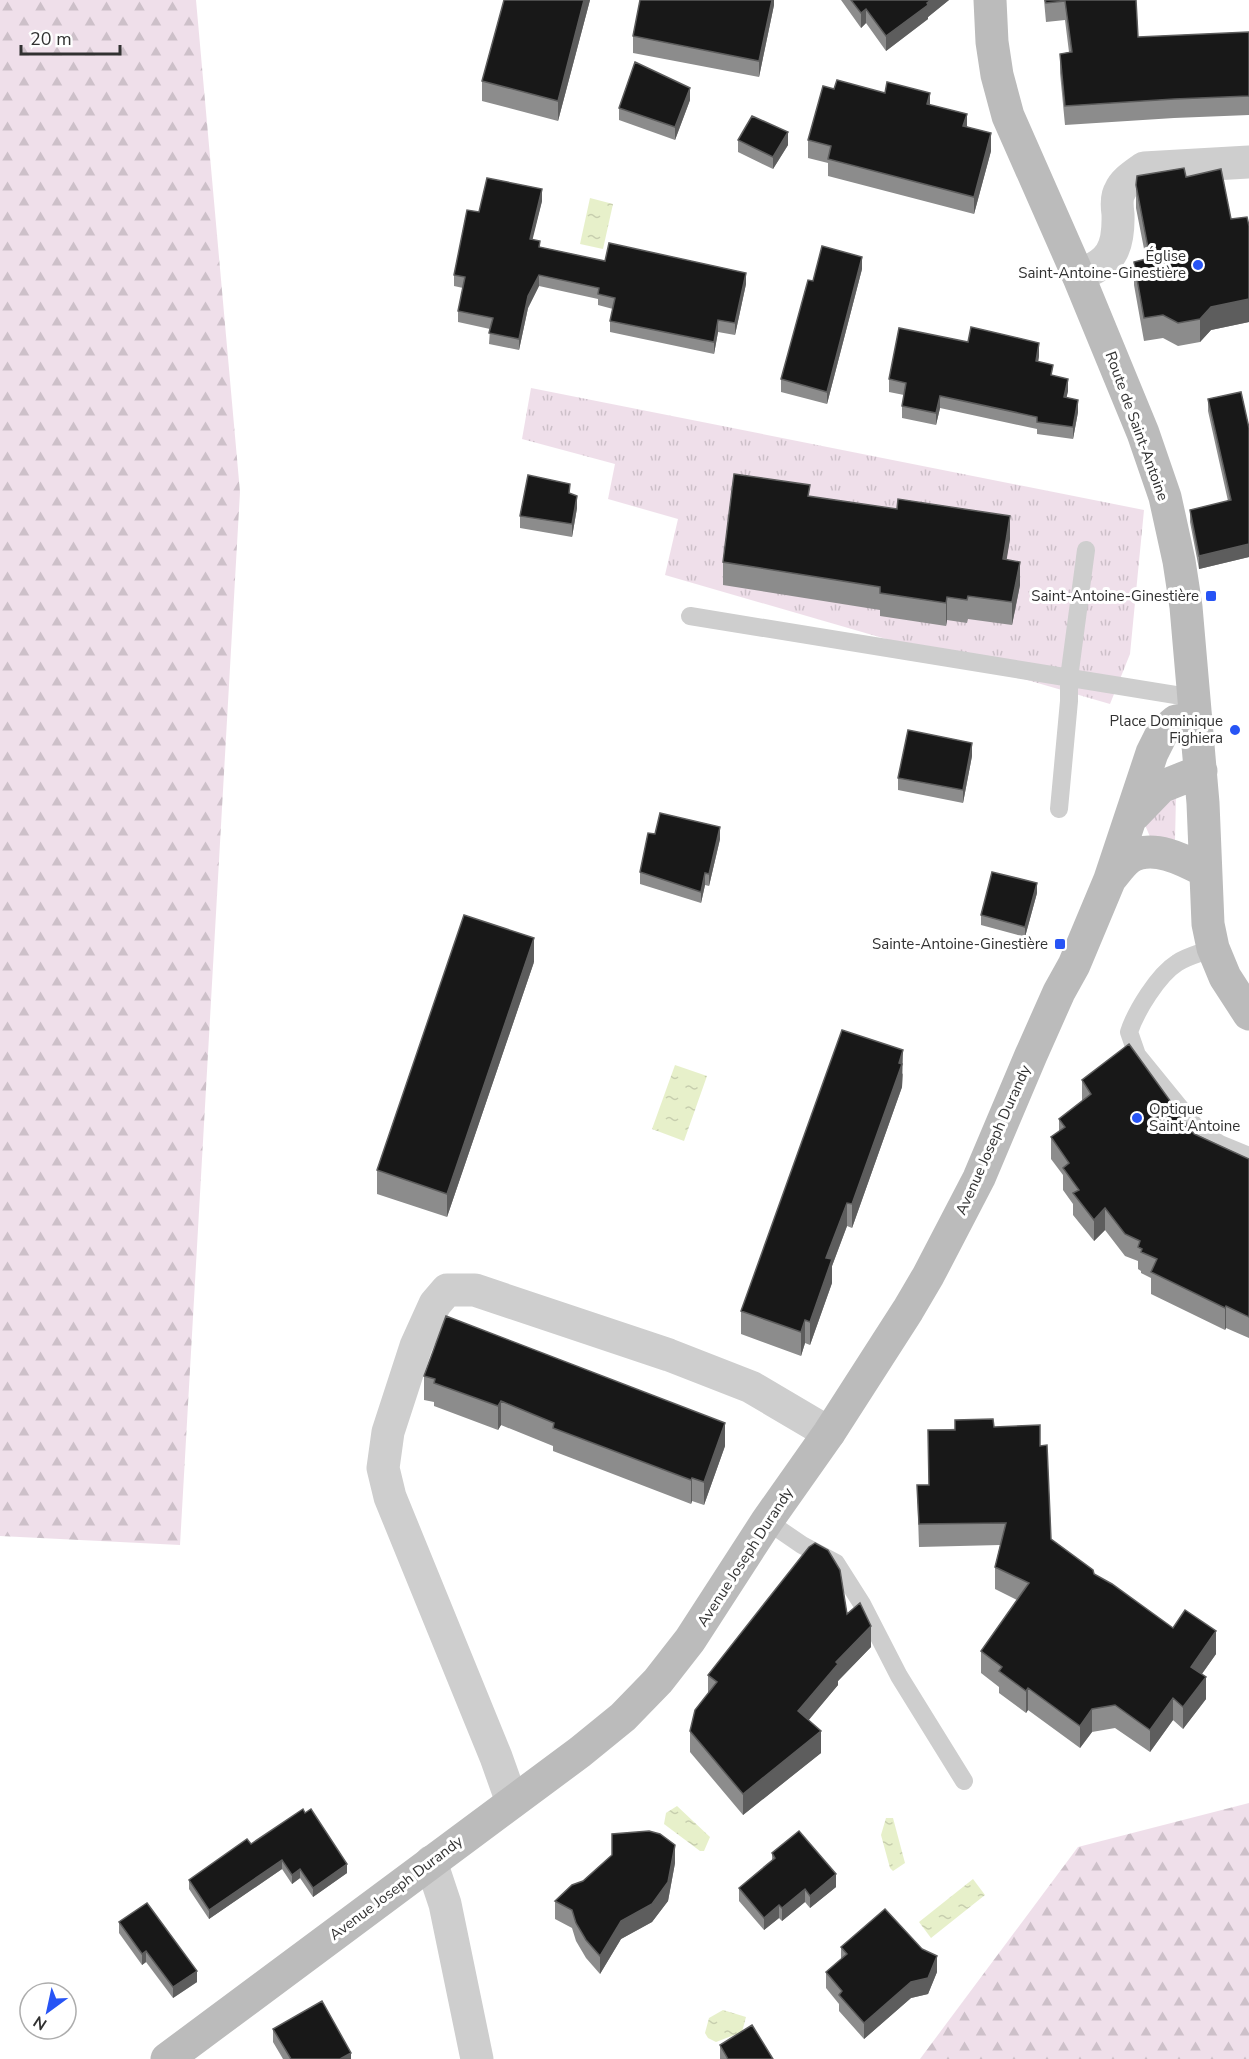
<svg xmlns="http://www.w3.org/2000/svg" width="1249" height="2059" viewBox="0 0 1249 2059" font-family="'Nunito Sans',sans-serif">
  <defs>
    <pattern id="grass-tufts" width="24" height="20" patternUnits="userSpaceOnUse" patternTransform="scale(1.5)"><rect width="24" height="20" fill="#efdfea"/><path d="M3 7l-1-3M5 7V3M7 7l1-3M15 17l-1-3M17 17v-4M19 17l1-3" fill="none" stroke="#cdc0c9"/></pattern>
    <pattern id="forest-firs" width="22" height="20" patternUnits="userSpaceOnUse" patternTransform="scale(1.5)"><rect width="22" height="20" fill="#efdfea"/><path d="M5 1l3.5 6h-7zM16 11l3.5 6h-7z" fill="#cdc0c9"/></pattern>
    <pattern id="water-ripples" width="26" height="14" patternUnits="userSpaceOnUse" patternTransform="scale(1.5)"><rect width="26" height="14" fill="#e7f0ca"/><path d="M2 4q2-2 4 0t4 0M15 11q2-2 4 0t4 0" fill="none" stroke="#c7ceae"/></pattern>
  </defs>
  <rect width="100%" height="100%" fill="#fff"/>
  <path fill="url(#grass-tufts)" d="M 531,388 L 1144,510 L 1130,654 L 1110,704 L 665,575 L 678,519 L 608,499 L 615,464 L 522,439 Z
    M 1176,797 L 1175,840 L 1151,839 L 1145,825 L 1165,800 Z"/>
  <path fill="url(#forest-firs)" d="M 0,0 L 196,0 L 240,492 L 180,1545 L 0,1536 Z
    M 1249,1803 L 1249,2059 L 920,2059 L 1078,1847 Z"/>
  <path fill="url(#water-ripples)" d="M 590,198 L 613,204 L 603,249 L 580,244 Z
    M 675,1065 L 707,1076 L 684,1141 L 652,1129 Z
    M 677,1806 L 710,1837 L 704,1851 L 700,1851 L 664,1824 L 666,1813 Z
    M 886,1818 L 893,1818 L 905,1863 L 893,1871 L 890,1868 L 881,1835 Z
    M 973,1879 L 985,1895 L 931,1938 L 919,1922 Z
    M 723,2010 L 746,2017 L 742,2032 L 716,2042 L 708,2038 L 705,2033 L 709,2018 Z"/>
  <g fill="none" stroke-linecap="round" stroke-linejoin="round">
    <path stroke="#cecece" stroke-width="18" d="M 690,616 L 1194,698
      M 1059,809 L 1069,701 L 1069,678 L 1086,550
      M 1213,948 C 1202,953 1187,956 1177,963 C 1158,975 1136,1011 1129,1032 L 1137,1055 L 1198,1130 L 1220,1144 L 1249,1156
      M 767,1521 L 802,1545 L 836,1563 L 862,1604 L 899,1676 L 964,1781"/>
    <path stroke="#cecece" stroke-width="33" d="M 1078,275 C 1111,264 1119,249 1118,214 C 1117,207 1116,197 1120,191 C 1124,181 1136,174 1144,168 L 1249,162
      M 512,1802 L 496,1757 L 390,1497 L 383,1468 L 388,1432 L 416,1346 L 435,1304 L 447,1290 L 475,1290 L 669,1355 L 751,1387 L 829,1433
      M 431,1862 L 445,1904 L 477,2059"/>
    <path stroke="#bbb" stroke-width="33" d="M 990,0 L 992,42 L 997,75 L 1008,116 L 1078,275 L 1143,433 L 1165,497 L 1179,561 L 1186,607 L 1203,803 L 1208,924 L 1213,948 L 1225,977 L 1249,1014
      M 1134,815 L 1161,787 L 1201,771
      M 1110,879 C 1116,872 1122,863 1129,858 C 1152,843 1184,860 1205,871
      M 167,2059 L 580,1752 L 623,1717 L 658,1681 L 690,1640 L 767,1521 L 829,1433 L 908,1310 L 928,1276 L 979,1178 L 1031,1055 L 1059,992 L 1074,965 L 1110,879 L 1152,753 L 1162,733 L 1176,721 L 1196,718"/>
  </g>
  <path fill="#8c8c8c" d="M 504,0 L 590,0 L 558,121 L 482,101 L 482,81 Z
    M 774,0 L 774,5 L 759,77 L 633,53 L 633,36 Z
    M 841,0 L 949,0 L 928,17 L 928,19 L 886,51 L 866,23 L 861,28 Z
    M 1044,0 L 1136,0 L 1138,37 L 1249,32 L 1249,115 L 1174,118 L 1065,125 L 1060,73 L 1060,54 L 1069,52 L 1065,20 L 1046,22 Z
    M 834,89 L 930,105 L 967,126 L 991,151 L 974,214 L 828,176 L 828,163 L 808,158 L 808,140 Z
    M 690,100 L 675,140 L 619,120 L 619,108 Z
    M 738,140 L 788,145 L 773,169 L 738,152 Z
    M 1186,177 L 1231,219 L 1249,226 L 1249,322 L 1211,330 L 1200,342 L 1178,346 L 1163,338 L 1144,341 L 1134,285 L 1134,262 L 1146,259 L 1136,208 L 1136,185 Z
    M 542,201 L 532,239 L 540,247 L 605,261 L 746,284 L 735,335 L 718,332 L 714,354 L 610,332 L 610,321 L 613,309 L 598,305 L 598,299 L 539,286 L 528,308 L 519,350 L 489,344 L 490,329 L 458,322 L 458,311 L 463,288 L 454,286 L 454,275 L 479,212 Z
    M 862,269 L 827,404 L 781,392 L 781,379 L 813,281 Z
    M 1039,356 L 1038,362 L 1068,391 L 1066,398 L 1078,412 L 1073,439 L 1037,434 L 1037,429 L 940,408 L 936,425 L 902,418 L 902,406 L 904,395 L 889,392 L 889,379 Z
    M 1208,399 L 1249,557 L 1199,569 L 1190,522 L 1190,510 L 1228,501 L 1208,411 Z
    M 570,494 L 577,508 L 572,537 L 520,528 L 520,516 Z
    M 810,496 L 1010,539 L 1006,560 L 1020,585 L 1012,625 L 968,619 L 967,623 L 947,620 L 946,626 L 880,616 L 880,610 L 723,585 L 723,562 Z
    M 972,756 L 963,803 L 898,790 L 898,778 Z
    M 655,834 L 720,839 L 709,886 L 705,885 L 701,903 L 640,884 L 640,872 Z
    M 1037,893 L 1025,937 L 981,925 L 981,915 Z
    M 534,962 L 447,1217 L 377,1194 L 377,1170 Z
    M 903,1073 L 902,1087 L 852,1228 L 847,1226 L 832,1266 L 832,1283 L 810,1345 L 805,1343 L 801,1356 L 741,1334 L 741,1311 Z
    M 1082,1080 L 1249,1159 L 1249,1338 L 1226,1328 L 1225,1330 L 1151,1294 L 1151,1278 L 1141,1273 L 1141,1271 L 1138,1269 L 1138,1261 L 1125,1256 L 1105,1230 L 1094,1241 L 1073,1215 L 1073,1204 L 1063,1190 L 1063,1175 L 1051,1159 L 1051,1137 L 1059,1132 L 1059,1119 L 1082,1101 Z
    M 424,1376 L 725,1446 L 704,1505 L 692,1501 L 691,1504 L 553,1451 L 553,1446 L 501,1425 L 498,1430 L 434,1406 L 434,1402 L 424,1400 Z
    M 994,1427 L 1040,1446 L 1051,1539 L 1094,1574 L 1173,1628 L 1216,1654 L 1202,1674 L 1206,1699 L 1183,1729 L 1173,1720 L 1150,1752 L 1115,1728 L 1092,1732 L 1080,1748 L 1028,1710 L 1026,1713 L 999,1693 L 999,1687 L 981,1673 L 981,1651 L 1017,1600 L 995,1589 L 995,1567 L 1000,1545 L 919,1547 L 917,1485 L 929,1485 L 928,1430 Z
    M 847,1614 L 871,1647 L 838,1681 L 838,1685 L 808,1720 L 821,1753 L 743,1815 L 690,1752 L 690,1731 L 708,1694 L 708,1675 Z
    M 612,1834 L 675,1863 L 668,1901 L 652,1922 L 621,1939 L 600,1974 L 586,1958 L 576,1941 L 572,1928 L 555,1919 L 555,1901 L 583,1881 L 612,1855 Z
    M 251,1844 L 347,1873 L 313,1897 L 300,1878 L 292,1884 L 282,1869 L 209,1919 L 189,1889 L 189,1880 Z
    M 772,1853 L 836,1887 L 810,1908 L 805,1902 L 782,1921 L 779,1918 L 764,1930 L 739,1901 L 739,1888 L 772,1860 Z
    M 119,1922 L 197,1982 L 173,1998 L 146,1962 L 142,1965 L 119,1933 Z
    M 841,1947 L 937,1972 L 928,1994 L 911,1998 L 864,2039 L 839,2011 L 839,2004 L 826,1988 L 826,1972 L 841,1959 Z
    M 273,2029 L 351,2059 L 283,2059 L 273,2042 Z
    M 720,2045 L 773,2059 L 720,2059 Z"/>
  <path fill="#5d5d5d" d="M 584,0 L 590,0 L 558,121 L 558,101 Z
    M 772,0 L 774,0 L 774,5 L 759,77 L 759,61 Z
    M 931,0 L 949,0 L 928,17 L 928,19 L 886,51 L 886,36 Z
    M 866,9 L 866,23 L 861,28 L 861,13 Z
    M 690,88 L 690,100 L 675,140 L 675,127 Z
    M 930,93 L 930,111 L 927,104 Z
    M 967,114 L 967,132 L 963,126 Z
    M 788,132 L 788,145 L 773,169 L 773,157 Z
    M 991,133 L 991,151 L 974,214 L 974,197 Z
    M 542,189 L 542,201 L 530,250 L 530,239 Z
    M 862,257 L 862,269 L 827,404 L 827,392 Z
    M 746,273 L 746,284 L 735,335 L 735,323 Z
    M 539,275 L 539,286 L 528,308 L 519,350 L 519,339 L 528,296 Z
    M 1249,299 L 1249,322 L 1211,330 L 1200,342 L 1200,319 L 1211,307 Z
    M 718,320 L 718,332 L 714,354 L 714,342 Z
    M 1039,343 L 1039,356 L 1036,373 L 1036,361 Z
    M 1068,379 L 1068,391 L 1064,409 L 1064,397 Z
    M 940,396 L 940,408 L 936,425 L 936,413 Z
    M 1078,400 L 1078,412 L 1073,439 L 1073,427 Z
    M 577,496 L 577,508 L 572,537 L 572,524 Z
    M 1010,516 L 1010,539 L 1003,582 L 1003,559 Z
    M 1249,544 L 1249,557 L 1199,569 L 1199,556 Z
    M 1020,562 L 1020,585 L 1012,625 L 1012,602 Z
    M 947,597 L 947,620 L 946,626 L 946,603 Z
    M 972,743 L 972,756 L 963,803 L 963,790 Z
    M 720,827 L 720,839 L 709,886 L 709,874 Z
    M 705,873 L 705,885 L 701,903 L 701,892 Z
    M 1037,883 L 1037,893 L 1025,937 L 1025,927 Z
    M 534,938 L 534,962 L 447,1217 L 447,1194 Z
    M 903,1050 L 902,1087 L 852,1228 L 852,1204 Z
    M 847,1203 L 847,1226 L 832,1266 L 832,1283 L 810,1345 L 810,1322 L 826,1258 Z
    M 1105,1208 L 1105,1230 L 1094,1241 L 1094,1220 Z
    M 1226,1306 L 1226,1328 L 1225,1330 L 1225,1308 Z
    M 805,1320 L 805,1343 L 801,1356 L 801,1332 Z
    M 501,1401 L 501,1425 L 498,1430 L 498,1406 Z
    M 725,1423 L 725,1446 L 704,1505 L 704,1482 Z
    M 692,1478 L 692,1501 L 691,1504 L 691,1480 Z
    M 871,1626 L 871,1647 L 838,1681 L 838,1685 L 798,1733 L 798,1711 L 836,1662 Z
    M 1216,1631 L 1216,1654 L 1191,1689 L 1191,1667 Z
    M 1206,1677 L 1206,1699 L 1183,1729 L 1183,1707 Z
    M 1028,1688 L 1028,1710 L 1026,1713 L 1026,1691 Z
    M 1173,1698 L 1173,1720 L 1150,1752 L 1150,1730 Z
    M 1092,1709 L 1092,1732 L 1080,1748 L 1080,1726 Z
    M 821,1731 L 821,1753 L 743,1815 L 743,1794 Z
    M 675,1845 L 675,1863 L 668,1901 L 652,1922 L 621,1939 L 600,1974 L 600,1956 L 621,1921 Z
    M 282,1860 L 282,1869 L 209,1919 L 209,1910 Z
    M 347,1864 L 347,1873 L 313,1897 L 313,1888 Z
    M 300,1869 L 300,1878 L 292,1884 L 292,1875 Z
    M 836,1874 L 836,1887 L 810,1908 L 810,1896 Z
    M 805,1889 L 805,1902 L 782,1921 L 782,1908 Z
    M 779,1905 L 779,1918 L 764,1930 L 764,1918 Z
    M 146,1951 L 146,1962 L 142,1965 L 142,1954 Z
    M 937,1956 L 937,1972 L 928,1994 L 911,1998 L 864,2039 L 864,2023 Z
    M 197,1971 L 197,1982 L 173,1998 L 173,1987 Z
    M 351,2053 L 351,2059 L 340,2059 Z"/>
  <path fill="#181818" stroke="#5d5d5d" stroke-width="1.5" d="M 504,0 L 584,0 L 558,101 L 482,81 Z
    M 640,0 L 772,0 L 759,61 L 633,36 Z
    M 851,0 L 931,0 L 927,3 L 928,5 L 886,36 L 866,9 L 861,13 Z
    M 1045,0 L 1136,0 L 1138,37 L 1249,32 L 1249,96 L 1174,99 L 1065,106 L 1060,54 L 1072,52 L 1065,1 L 1046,3 Z
    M 635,62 L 690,88 L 675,127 L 619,108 Z
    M 837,80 L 885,93 L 887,82 L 930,93 L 927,104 L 967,114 L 963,126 L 991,133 L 974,197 L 828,159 L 831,146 L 808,140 L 823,86 L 834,89 Z
    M 752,116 L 788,132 L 773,157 L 738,140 Z
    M 1184,168 L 1186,177 L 1221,169 L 1231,219 L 1247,217 L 1249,226 L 1249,299 L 1211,307 L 1200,319 L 1178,323 L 1163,315 L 1144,318 L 1134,262 L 1150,258 L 1136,185 L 1137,176 Z
    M 487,178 L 542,189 L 530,239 L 540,241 L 539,247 L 605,261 L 609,243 L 746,273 L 735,323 L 718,320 L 714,342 L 610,321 L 615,298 L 598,294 L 599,288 L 539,275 L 528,296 L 519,339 L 489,333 L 493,318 L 458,311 L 465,277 L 454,275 L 467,210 L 479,212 Z
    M 822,246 L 862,257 L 827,392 L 781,379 L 808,280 L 813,281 Z
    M 971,327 L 1039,343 L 1036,361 L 1053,365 L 1051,375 L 1068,379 L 1064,397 L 1078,400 L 1073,427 L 1037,422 L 1037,417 L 940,396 L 936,413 L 902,406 L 906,383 L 889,379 L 899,328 L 968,342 Z
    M 1241,392 L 1249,428 L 1249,544 L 1199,556 L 1190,510 L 1231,500 L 1208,399 Z
    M 734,474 L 810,485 L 808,496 L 897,509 L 898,499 L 1010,516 L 1003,559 L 1020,562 L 1012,602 L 968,596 L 967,600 L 947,597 L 946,603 L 880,593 L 880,587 L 723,562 Z
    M 528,475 L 570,484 L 569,493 L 577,496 L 572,524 L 520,516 Z
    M 908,730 L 972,743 L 963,790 L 898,778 Z
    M 660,813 L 720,827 L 709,874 L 705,873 L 701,892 L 640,872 L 648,833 L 655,834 Z
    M 992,872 L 1037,883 L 1025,927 L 981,915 Z
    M 464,915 L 534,938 L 447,1194 L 377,1170 Z
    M 842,1030 L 903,1050 L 899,1063 L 902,1064 L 852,1204 L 847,1203 L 826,1258 L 832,1259 L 810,1322 L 805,1320 L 801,1332 L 741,1311 Z
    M 1129,1044 L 1194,1134 L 1249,1159 L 1249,1317 L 1226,1306 L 1225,1308 L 1151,1272 L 1157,1259 L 1141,1252 L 1142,1249 L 1138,1247 L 1140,1241 L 1125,1234 L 1105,1208 L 1094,1220 L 1073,1193 L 1079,1190 L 1063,1168 L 1069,1163 L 1051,1137 L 1065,1127 L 1059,1119 L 1091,1094 L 1082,1080 Z
    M 446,1316 L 725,1423 L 704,1482 L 692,1478 L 691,1480 L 553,1428 L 554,1423 L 501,1401 L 498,1406 L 434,1383 L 435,1379 L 424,1376 Z
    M 993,1419 L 994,1427 L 1040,1425 L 1040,1446 L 1047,1445 L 1051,1539 L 1093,1570 L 1094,1574 L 1112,1584 L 1173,1628 L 1185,1610 L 1216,1631 L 1191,1667 L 1206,1677 L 1183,1707 L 1173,1698 L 1150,1730 L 1115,1705 L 1092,1709 L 1080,1726 L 1028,1688 L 1026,1691 L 999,1671 L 1002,1667 L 981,1651 L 1029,1583 L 995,1567 L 1006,1523 L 919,1524 L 917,1485 L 929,1485 L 928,1430 L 955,1430 L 955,1420 Z
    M 815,1543 L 828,1550 L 840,1570 L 847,1614 L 860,1603 L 871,1626 L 836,1662 L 838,1664 L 798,1711 L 821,1731 L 743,1794 L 690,1731 L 695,1710 L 717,1682 L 708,1675 L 809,1547 Z
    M 303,1809 L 305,1813 L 311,1809 L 347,1864 L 313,1888 L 300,1869 L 292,1875 L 282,1860 L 209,1910 L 189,1880 L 247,1839 L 251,1844 Z
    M 649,1831 L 660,1834 L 675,1845 L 668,1882 L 652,1904 L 621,1921 L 600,1956 L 586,1940 L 576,1923 L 572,1910 L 555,1901 L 572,1885 L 583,1881 L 612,1855 L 612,1834 Z
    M 799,1831 L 836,1874 L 810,1896 L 805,1889 L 782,1908 L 779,1905 L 764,1918 L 739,1888 L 775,1858 L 772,1853 Z
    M 147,1903 L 197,1971 L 173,1987 L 146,1951 L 142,1954 L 119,1922 Z
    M 885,1909 L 922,1949 L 937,1956 L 928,1978 L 911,1982 L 864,2023 L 839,1995 L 842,1991 L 826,1972 L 847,1954 L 841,1947 Z
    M 322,2001 L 351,2053 L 340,2059 L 291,2059 L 273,2029 Z
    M 752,2025 L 773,2059 L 728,2059 L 720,2045 Z"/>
  <g fill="#2754f5" stroke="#fff" stroke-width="2">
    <circle cx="1198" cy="265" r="6"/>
    <rect x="1205" y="590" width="12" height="12" rx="3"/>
    <circle cx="1235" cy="730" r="6"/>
    <rect x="1054" y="938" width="12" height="12" rx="3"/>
    <circle cx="1137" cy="1118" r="6"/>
  </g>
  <g text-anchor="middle" stroke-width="6" stroke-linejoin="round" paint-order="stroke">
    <g font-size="15" fill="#313131" stroke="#fff" text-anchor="end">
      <text x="1186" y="261">Église<tspan x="1186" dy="17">Saint-Antoine-Ginestière</tspan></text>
      <text x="1199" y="601">Saint-Antoine-Ginestière</text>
      <text x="1223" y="726">Place Dominique<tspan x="1223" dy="17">Fighiera</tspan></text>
      <text x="1048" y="949">Sainte-Antoine-Ginestière</text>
      <text x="1149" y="1114" text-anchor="start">Optique<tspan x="1149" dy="17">Saint Antoine</tspan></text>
    </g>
    <g font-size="15" fill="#313131" stroke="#fff">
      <text transform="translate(1137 426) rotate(70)" y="5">Route de Saint-Antoine</text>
      <text transform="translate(993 1140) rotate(-66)" y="5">Avenue Joseph Durandy</text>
      <text transform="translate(745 1557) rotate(-57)" y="5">Avenue Joseph Durandy</text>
      <text transform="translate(396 1888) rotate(-37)" y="5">Avenue Joseph Durandy</text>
    </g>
  </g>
  <g transform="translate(48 2011) rotate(213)"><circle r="28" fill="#ffffff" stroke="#adadad" stroke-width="1.5"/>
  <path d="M0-4.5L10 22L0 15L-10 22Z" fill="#2754f5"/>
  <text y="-9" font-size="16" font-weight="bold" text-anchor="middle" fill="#313131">N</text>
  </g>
  <path d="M21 45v9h99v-9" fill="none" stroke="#313131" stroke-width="3"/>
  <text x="30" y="45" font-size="18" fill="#313131" stroke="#ffffff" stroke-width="4.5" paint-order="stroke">20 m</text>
</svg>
